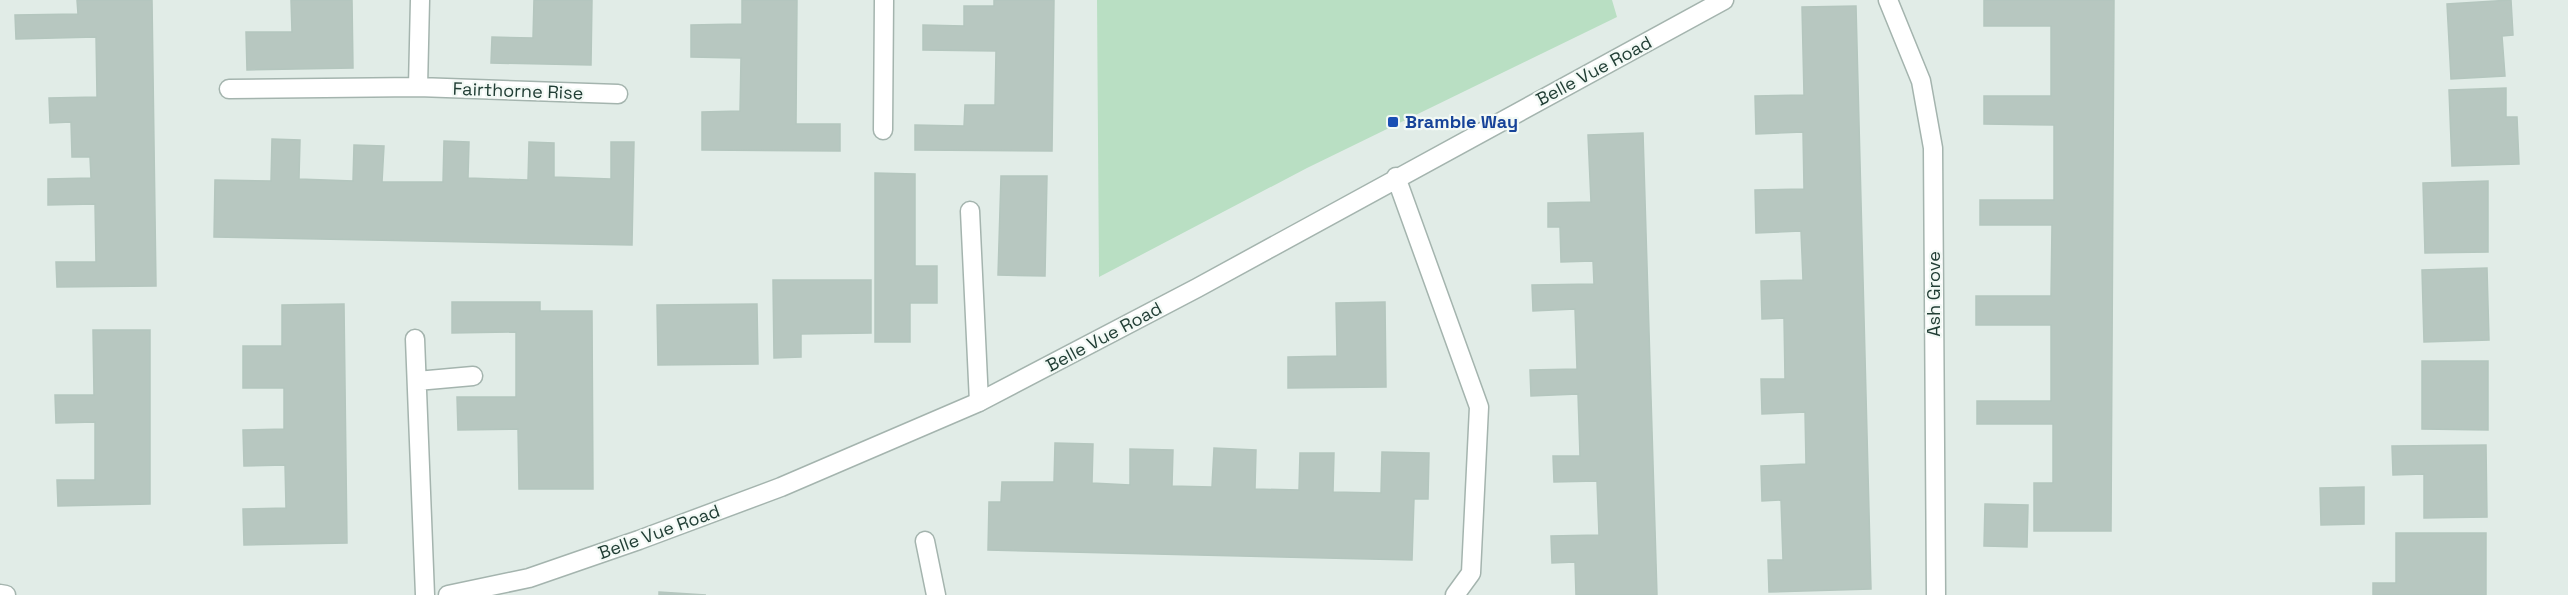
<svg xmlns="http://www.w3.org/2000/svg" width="2568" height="595" viewBox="0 0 2568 595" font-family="'Space Grotesk',sans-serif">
  <rect width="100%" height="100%" fill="#e1ece7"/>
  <path fill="#b9dfc3" d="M 1097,0 L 1612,0 L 1617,17 L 1307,168 L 1099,277 Z"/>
  <path fill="#b7c7c0" stroke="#b4c6be" stroke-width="1.5" d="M 77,0 L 152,0 L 156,286 L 57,287 L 56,262 L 96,262 L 95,204 L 48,205 L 48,179 L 91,178 L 90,157 L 72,157 L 71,122 L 50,123 L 49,98 L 97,97 L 96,37 L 16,39 L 15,15 L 78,14 Z
    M 291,0 L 352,0 L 353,68 L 247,70 L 246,32 L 292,32 Z
    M 534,0 L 592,0 L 591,65 L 491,63 L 492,37 L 533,38 Z
    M 742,0 L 797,0 L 796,124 L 840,124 L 840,151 L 702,150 L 702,112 L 740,111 L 741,58 L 691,57 L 691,25 L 742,24 Z
    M 994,0 L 1054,0 L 1052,151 L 915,150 L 915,125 L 964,126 L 965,105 L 995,105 L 996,51 L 923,50 L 923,25 L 964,26 L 964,6 L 994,6 Z
    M 1984,0 L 2114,0 L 2111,531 L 2034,531 L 2034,483 L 2053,483 L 2053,424 L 1977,424 L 1977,401 L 2051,401 L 2051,325 L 1976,325 L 1976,296 L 2051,296 L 2052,225 L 1980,225 L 1980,200 L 2054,200 L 2054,125 L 1984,124 L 1984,96 L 2051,96 L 2051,26 L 1984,26 Z
    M 2511,0 L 2513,35 L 2502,36 L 2505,76 L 2451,79 L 2447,4 Z
    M 1856,6 L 1871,589 L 1769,592 L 1768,560 L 1783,560 L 1781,500 L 1762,501 L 1761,466 L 1806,464 L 1805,412 L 1762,414 L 1761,379 L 1785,379 L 1784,318 L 1762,319 L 1761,281 L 1803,280 L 1801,231 L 1756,233 L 1755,190 L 1804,189 L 1803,132 L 1756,134 L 1755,96 L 1804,95 L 1802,7 Z
    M 2506,88 L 2506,117 L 2517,117 L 2519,164 L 2452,166 L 2449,90 Z
    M 1643,133 L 1657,595 L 1576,595 L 1575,562 L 1552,563 L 1551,536 L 1599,535 L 1597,481 L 1554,482 L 1553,456 L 1580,456 L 1578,394 L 1531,396 L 1530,370 L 1577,369 L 1575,309 L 1533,311 L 1532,285 L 1594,284 L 1593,261 L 1561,262 L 1560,227 L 1548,227 L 1548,203 L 1591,202 L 1588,135 Z
    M 272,139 L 300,140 L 299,179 L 353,181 L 354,145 L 384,146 L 382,182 L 443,182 L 444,141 L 469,142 L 468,178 L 528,180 L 529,142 L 554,143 L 554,177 L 611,179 L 611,142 L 634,142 L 632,245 L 214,237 L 215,180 L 271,181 Z
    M 875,173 L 915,174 L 915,266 L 937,266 L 937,303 L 910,303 L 910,342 L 875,342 Z
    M 1001,176 L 1047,176 L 1045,276 L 998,275 Z
    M 2488,181 L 2488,252 L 2425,253 L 2423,183 Z
    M 2487,268 L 2489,340 L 2424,342 L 2422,270 Z
    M 773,280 L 871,280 L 871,333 L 801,334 L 801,357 L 774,358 Z
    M 452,302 L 540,302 L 540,311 L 592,311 L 593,489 L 519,489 L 518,429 L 458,430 L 457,397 L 516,397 L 516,332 L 452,333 Z
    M 1385,302 L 1386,387 L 1288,388 L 1288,357 L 1337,356 L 1336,303 Z
    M 344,304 L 347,543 L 244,545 L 243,509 L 286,508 L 285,465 L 244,466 L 243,430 L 284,429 L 284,388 L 243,388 L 243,346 L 282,346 L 282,305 Z
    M 757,304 L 758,364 L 658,365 L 657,305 Z
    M 93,330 L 150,330 L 150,504 L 58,506 L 57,480 L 95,480 L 95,422 L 56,423 L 55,395 L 94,395 Z
    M 2422,361 L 2488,361 L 2488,430 L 2422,429 Z
    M 1055,443 L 1093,444 L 1092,483 L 1130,485 L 1130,449 L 1173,450 L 1172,486 L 1212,487 L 1214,448 L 1256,450 L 1255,489 L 1299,490 L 1300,453 L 1334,453 L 1333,492 L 1381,493 L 1382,452 L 1429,453 L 1428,499 L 1414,499 L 1412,560 L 988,550 L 989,502 L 1001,502 L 1002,482 L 1054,482 Z
    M 2486,445 L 2487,517 L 2424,518 L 2424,474 L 2393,475 L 2392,446 Z
    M 2364,487 L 2364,524 L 2321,525 L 2320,488 Z
    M 1985,504 L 2028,505 L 2027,547 L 1984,546 Z
    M 2396,533 L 2486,533 L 2486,595 L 2373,595 L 2373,583 L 2396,583 Z
    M 659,592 L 706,595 L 659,595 Z"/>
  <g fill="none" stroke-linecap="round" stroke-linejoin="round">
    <g stroke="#a4b4ae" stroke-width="21">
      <path id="lane" d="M 970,211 L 979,402"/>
    </g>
    <g stroke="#a4b4ae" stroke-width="21">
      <path id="street" d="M 1888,0 L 1921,81 L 1933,148 L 1936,595
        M 418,87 L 420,0
        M 229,89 L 418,87 L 618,94
        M 883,130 L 884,0
        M 1396,177 L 1479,407 L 1471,573 L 1455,595
        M 415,339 L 425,595
        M 417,381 L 473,376
        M 925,541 L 936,595
        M 0,594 L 6,595
        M 448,595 L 529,578 L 639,540 L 781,487 L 979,402 L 1197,288 L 1724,0"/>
    </g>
    <use href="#lane" stroke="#fff" stroke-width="18"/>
    <use href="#street" stroke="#fff" stroke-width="18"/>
  </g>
  <rect fill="#1a4fb4" stroke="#f2f9f5" stroke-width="2" x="1387" y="116" width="12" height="12" rx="3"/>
  <g text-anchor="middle" stroke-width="4.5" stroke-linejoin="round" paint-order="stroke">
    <g font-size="18" fill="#213e35" stroke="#f2f9f5">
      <text transform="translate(1594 71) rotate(-28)" y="6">Belle Vue Road</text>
      <text transform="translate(518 91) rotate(2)" y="6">Fairthorne Rise</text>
      <text transform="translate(1934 294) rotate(-90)" y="6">Ash Grove</text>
      <text transform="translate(1104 337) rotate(-28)" y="6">Belle Vue Road</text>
      <text transform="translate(659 532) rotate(-20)" y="6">Belle Vue Road</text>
    </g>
    <g font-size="18" font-weight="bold" fill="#164399" stroke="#f2f9f5" text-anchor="start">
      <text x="1405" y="128">Bramble Way</text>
    </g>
  </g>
</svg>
